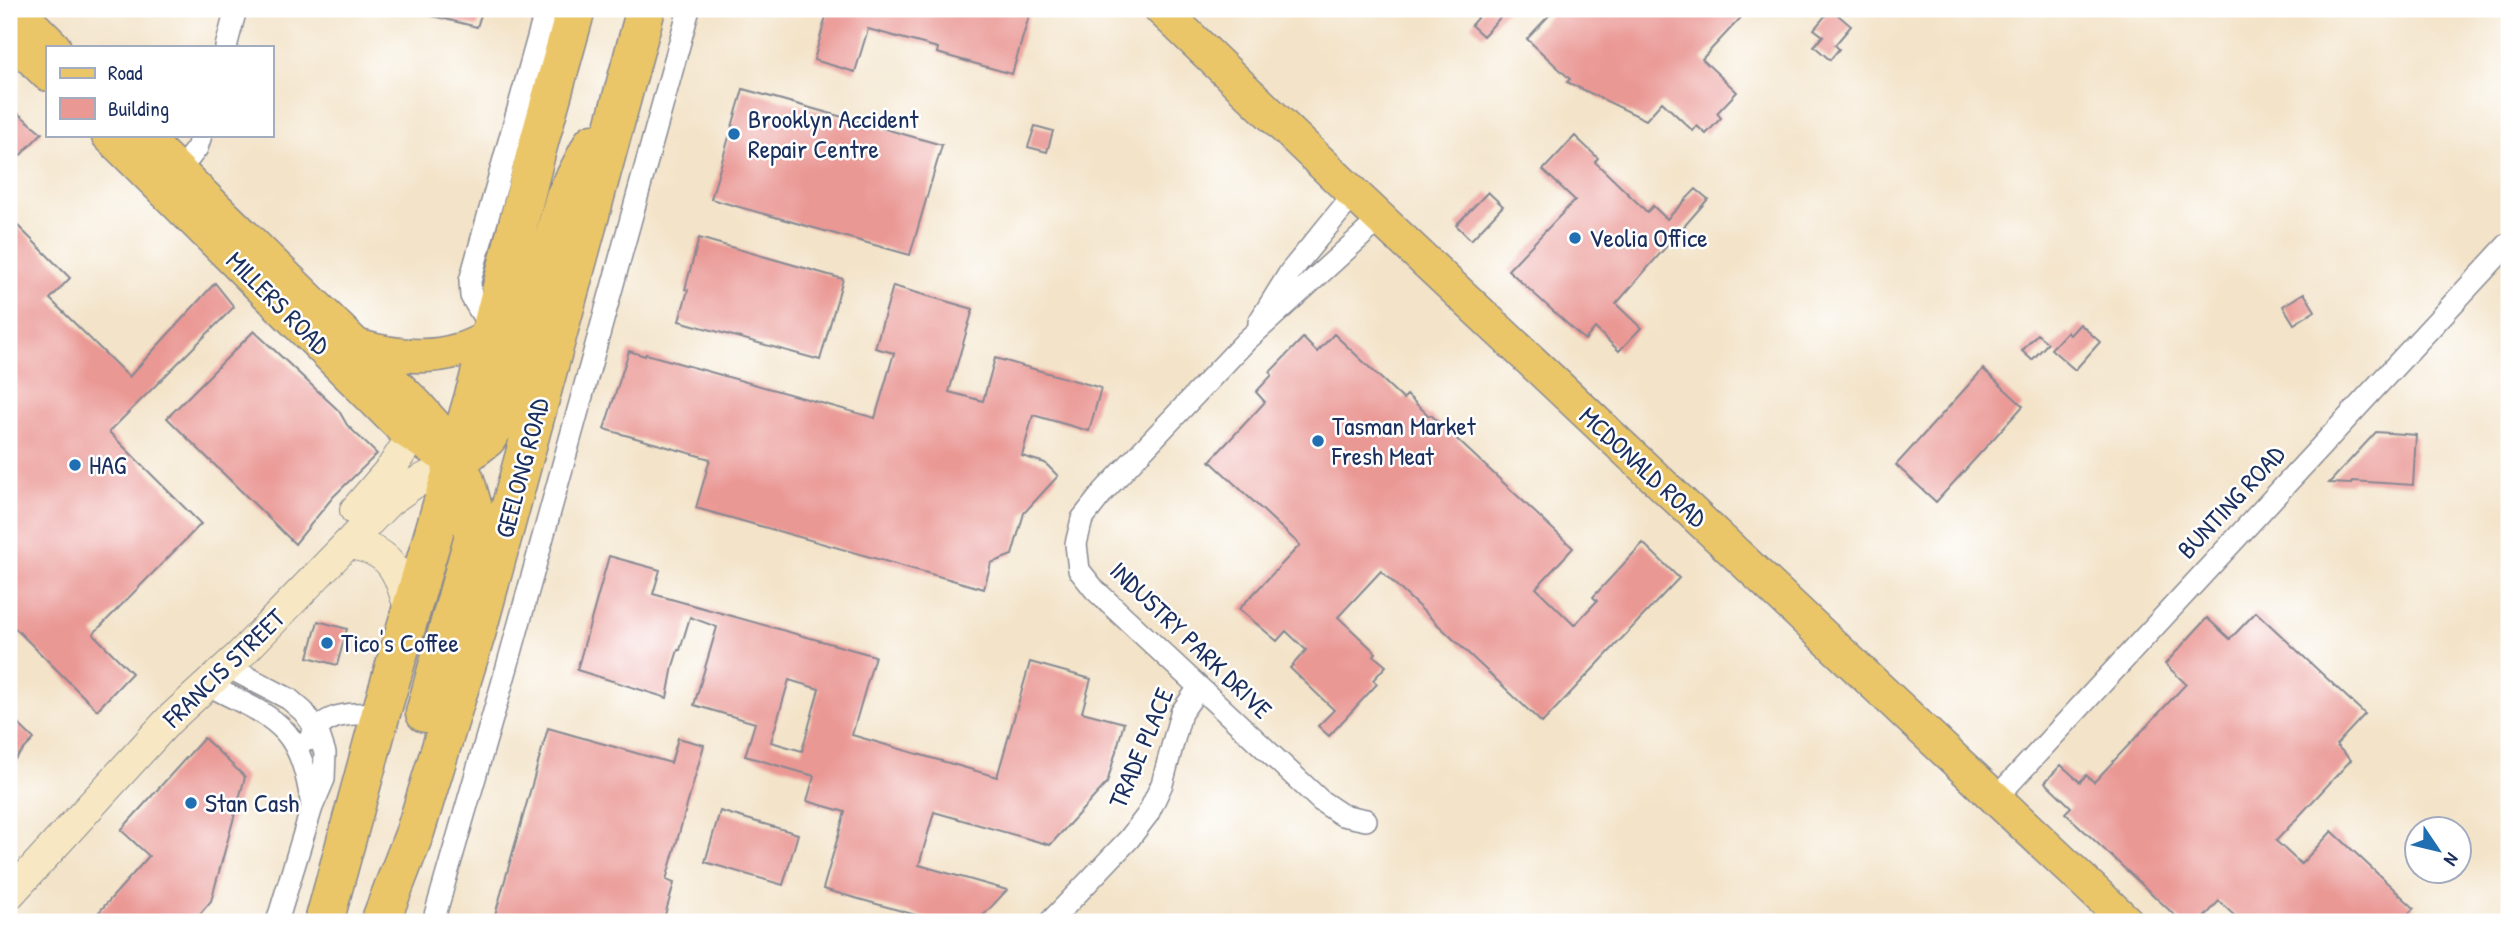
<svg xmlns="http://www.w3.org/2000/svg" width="2518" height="931" viewBox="0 0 2518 931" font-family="'Patrick Hand',sans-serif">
  <rect width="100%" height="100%" fill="#fff"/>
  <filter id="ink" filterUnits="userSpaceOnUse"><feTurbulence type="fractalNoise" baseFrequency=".0143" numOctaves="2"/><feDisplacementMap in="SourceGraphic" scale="14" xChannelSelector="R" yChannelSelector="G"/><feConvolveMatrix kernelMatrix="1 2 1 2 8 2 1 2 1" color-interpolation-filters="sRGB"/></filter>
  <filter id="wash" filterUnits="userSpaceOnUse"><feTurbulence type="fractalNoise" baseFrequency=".00686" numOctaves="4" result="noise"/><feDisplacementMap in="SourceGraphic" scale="28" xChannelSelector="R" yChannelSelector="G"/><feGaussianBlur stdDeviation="1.57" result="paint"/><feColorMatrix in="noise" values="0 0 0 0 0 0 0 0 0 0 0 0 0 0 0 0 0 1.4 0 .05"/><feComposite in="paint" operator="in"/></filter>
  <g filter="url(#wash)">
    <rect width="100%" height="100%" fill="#f3e3c8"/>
    <g id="blocks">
      <path fill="#ea9894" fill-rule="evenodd" d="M 426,9 L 483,9 L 477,27 L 425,14 Z
        M 828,9 L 1031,9 L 1012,74 L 937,53 L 938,48 L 868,29 L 855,72 L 814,60 Z
        M 1485,9 L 1508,9 L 1483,36 L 1471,25 Z
        M 1555,9 L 1749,9 L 1702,59 L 1737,92 L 1717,113 L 1721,118 L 1706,134 L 1697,126 L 1693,131 L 1662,102 L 1646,120 L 1567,82 L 1570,79 L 1527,39 Z
        M 1831,9 L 1851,26 L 1835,45 L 1839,49 L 1830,60 L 1814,46 L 1823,36 L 1814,29 Z
        M 743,89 L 942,145 L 910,255 L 711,199 Z
        M 9,106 L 42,133 L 9,167 Z
        M 1035,126 L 1053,131 L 1047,152 L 1028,147 Z
        M 1575,136 L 1598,158 L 1595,162 L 1647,212 L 1653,206 L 1667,219 L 1696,189 L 1708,199 L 1616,304 L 1641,328 L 1619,351 L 1595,328 L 1585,340 L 1508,270 L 1575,200 L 1543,170 Z
        M 1488,192 L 1503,206 L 1471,240 L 1456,225 Z
        M 9,217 L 70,278 L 50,299 L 129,377 L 215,283 L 234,307 L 109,432 L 201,524 L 93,634 L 132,673 L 97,710 L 9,622 Z
        M 699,238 L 843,279 L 820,360 L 679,321 L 688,290 L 685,289 Z
        M 893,286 L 973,309 L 949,392 L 983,401 L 995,358 L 1101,388 L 1089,431 L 1033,415 L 1022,456 L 1045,463 L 1058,476 L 1024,513 L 1012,555 L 991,563 L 984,589 L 696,508 L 710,459 L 604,429 L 629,351 L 645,356 L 646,354 L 875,418 L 894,353 L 875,348 Z
        M 2304,293 L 2315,311 L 2294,324 L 2283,306 Z
        M 2080,324 L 2100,342 L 2075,370 L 2051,349 L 2067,332 L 2070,335 Z
        M 254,331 L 339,411 L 347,425 L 377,454 L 333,497 L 295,544 L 167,418 Z
        M 1334,334 L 1403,399 L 1407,395 L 1429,416 L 1431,415 L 1573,548 L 1536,588 L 1574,625 L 1597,601 L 1593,597 L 1643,543 L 1679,578 L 1542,723 L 1381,571 L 1338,617 L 1376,653 L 1374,656 L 1386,666 L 1373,680 L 1377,684 L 1329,736 L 1318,726 L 1334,710 L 1290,668 L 1306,650 L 1286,631 L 1277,641 L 1239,609 L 1300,545 L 1210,461 L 1265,402 L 1256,392 L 1272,375 L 1270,372 L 1303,338 L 1317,352 Z
        M 2037,334 L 2048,343 L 2032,360 L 2022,351 Z
        M 1983,369 L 2023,406 L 1936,502 L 1896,465 Z
        M 2376,432 L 2416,435 L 2413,485 L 2352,481 L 2351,484 L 2329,483 Z
        M 609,556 L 660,570 L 653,594 L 875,656 L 852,735 L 997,777 L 1030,662 L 1091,679 L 1082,712 L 1124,723 L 1107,783 L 1050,845 L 934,812 L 919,865 L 1007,890 L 977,922 L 941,922 L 823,889 L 845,812 L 807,801 L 814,776 L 745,756 L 755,723 L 694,705 L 717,627 L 690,617 L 680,650 L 678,650 L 673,666 L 667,698 L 577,670 ZM 789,680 L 819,689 L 802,751 L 771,742 Z
        M 2256,612 L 2365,714 L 2336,745 L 2351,760 L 2276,841 L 2301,864 L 2332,831 L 2414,908 L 2400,922 L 2241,922 L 2219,901 L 2200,922 L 2182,922 L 2065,813 L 2071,807 L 2045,782 L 2061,765 L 2080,782 L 2086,775 L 2094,782 L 2186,684 L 2165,664 L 2207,618 L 2230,639 Z
        M 318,621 L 347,629 L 337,665 L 308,657 Z
        M 9,715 L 34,739 L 9,765 Z
        M 548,728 L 671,763 L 678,738 L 704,745 L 666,880 L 674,883 L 663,922 L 493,922 Z
        M 204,738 L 245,777 L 211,901 L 193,922 L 90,922 L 149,856 L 121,830 Z
        M 720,811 L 798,834 L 783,885 L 705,862 Z"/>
    </g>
  </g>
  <g filter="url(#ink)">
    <use href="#blocks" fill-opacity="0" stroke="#878993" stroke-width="2"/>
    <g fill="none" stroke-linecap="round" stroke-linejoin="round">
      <g stroke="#878993" stroke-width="24">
        <path id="street" d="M 226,47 L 236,9
          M 179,171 L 197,148 L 201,135
          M 1259,322 L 1290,272 L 1354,194
          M 492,331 L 471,296 L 470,281 L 546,9
          M 228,667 L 289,699 L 304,712 L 318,732 L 325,753 L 324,779 L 312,807 L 277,922
          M 208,685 C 277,720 300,723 312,807
          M 309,740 C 325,711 351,714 381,713
          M 1995,799 L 2509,243
          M 1366,820 L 1342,815 L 1321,801 L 1095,590 L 1079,570 L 1076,544 L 1082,519 L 1104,491 L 1246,341 L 1380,219
          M 433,922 L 507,667 L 689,9
          M 1050,922 L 1129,839 L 1148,814 L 1162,784 L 1181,713 L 1198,689"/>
      </g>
      <g stroke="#878993" stroke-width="32">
        <path id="secondary" d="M 355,510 L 392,467 L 412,436
          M 348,544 C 395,550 398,574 411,614
          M 9,895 L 169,720 L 240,655 L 388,502 L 413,484 L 455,463"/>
      </g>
      <g stroke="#878993" stroke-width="36">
        <path id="primary" d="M 16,9 L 54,47
          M 1161,9 L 1354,194 L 2127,922
          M 9,36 L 47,74
          M 108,135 L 404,430 L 455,463
          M 142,135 L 416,404 L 438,429 L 456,460
          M 358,346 C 389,355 427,360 459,350 C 470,347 480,341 490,337"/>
      </g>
      <g stroke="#878993" stroke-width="41">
        <path id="highway" d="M 455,463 L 487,438 L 508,405 L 565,197 L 593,143
          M 425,713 L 473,539 L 473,508 L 465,480 L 457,462
          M 324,922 L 381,713 L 478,382 L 536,153 L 576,9
          M 380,922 L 415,832 L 476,634 L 646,9"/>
      </g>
      <use href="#street" stroke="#fff" stroke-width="21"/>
      <use href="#secondary" stroke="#f7e8c3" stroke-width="30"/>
      <use href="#primary" stroke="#ebc669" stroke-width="33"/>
      <use href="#highway" stroke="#ebc669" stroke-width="38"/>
    </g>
  </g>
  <g fill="#1f6fb2" stroke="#fff" stroke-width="2.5">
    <circle cx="734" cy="134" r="7"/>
    <circle cx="1575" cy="238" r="7"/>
    <circle cx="1318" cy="441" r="7"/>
    <circle cx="75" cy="465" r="7"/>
    <circle cx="327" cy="643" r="7"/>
    <circle cx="191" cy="803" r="7"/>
  </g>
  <g text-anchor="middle" stroke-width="5" stroke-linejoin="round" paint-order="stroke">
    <g font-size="26" fill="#1b2f5e" stroke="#fff" text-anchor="start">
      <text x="748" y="128">Brooklyn Accident<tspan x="748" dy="30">Repair Centre</tspan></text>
      <text x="1589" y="247">Veolia Office</text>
      <text x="1332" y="435">Tasman Market<tspan x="1332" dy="30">Fresh Meat</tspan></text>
      <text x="89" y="474">HAG</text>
      <text x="341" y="652">Tico's Coffee</text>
      <text x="205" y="812">Stan Cash</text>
    </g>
    <g font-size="26" fill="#1b2f5e" stroke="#fff">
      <text transform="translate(278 303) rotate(45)" y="9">MILLERS ROAD</text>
      <text transform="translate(1643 467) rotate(43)" y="9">MCDONALD ROAD</text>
      <text transform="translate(522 468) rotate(-75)" y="9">GEELONG ROAD</text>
      <text transform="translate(2231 502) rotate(-47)" y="9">BUNTING ROAD</text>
      <text transform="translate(1191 640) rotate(44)" y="9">INDUSTRY PARK DRIVE</text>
      <text transform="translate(224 668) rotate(-44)" y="9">FRANCIS STREET</text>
      <text transform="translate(1141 748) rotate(-67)" y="9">TRADE PLACE</text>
    </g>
  </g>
  <rect width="2518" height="931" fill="none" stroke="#fff" stroke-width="35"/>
  <rect x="46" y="46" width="228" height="91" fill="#ffffff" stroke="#a4acbf" stroke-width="2"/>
  <rect x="60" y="68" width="35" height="10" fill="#ebc669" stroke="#a4acbf" stroke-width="2"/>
  <text x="108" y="80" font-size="21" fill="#1b2f5e">Road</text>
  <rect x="60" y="98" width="35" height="21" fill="#ea9894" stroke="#a4acbf" stroke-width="2"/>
  <text x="108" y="116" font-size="21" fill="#1b2f5e">Building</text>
  <g transform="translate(2438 850) rotate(125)"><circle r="33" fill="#ffffff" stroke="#a4acbf" stroke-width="2"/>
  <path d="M0-5L12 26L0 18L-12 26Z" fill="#1f6fb2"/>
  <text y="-10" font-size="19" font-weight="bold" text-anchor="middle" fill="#1b2f5e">N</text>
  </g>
</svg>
